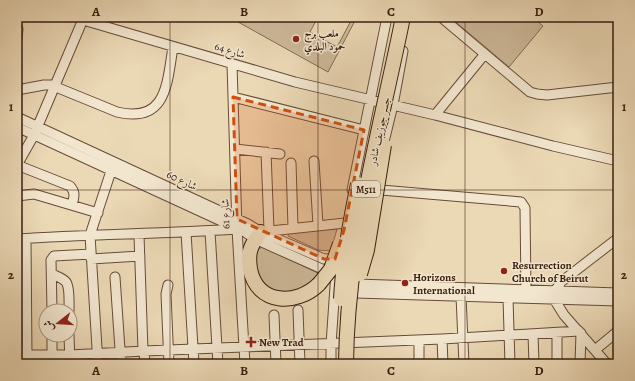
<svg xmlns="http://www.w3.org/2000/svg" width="635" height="381" viewBox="0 0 635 381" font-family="Alegreya,Amiri,serif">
  <rect width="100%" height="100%" fill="#ebd8b5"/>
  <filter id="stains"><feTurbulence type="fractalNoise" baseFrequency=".005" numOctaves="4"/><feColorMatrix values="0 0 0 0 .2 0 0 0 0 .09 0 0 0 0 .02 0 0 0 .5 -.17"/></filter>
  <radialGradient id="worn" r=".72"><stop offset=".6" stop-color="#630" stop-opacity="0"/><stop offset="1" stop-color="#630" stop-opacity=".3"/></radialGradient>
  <path fill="#cdb899" stroke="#846b54" d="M 229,17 L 318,17 L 310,32 L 337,47 L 353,17 L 357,17 L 328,72 Z
    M 452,17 L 532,17 L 543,26 L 509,67 L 451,18 Z
    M 337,229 L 331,251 L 318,250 L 288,236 L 289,232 L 291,230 Z
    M 263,247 L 322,275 C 315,280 307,288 299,292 C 296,293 291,292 287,292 C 284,292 280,293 277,292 C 261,289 242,253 263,247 Z"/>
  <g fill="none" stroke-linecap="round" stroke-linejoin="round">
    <g stroke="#664c38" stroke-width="11">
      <path id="minor" d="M 81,17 L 83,20 L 295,82 L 435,115 L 553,146 L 618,161
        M 441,17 L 530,92 L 537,94 L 547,95 L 618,87
        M 17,25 L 18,29 L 17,39
        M 232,64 L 237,229 L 245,364
        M 17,90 L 44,85 L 51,85 L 117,112 C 167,124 167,83 173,47
        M 233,97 L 364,130
        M 435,115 L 484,55
        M 17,117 L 248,224 L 261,232 L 324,259 L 339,258
        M 17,127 L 245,232 L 255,239 L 329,272 L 335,277
        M 235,149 L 280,154
        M 382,150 L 393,105 L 403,51
        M 266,152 L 269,230
        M 314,161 L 318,225
        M 291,163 L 293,227
        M 17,165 L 34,135 L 84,17
        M 17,165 L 70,186 C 76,193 74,197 72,205
        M 352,190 L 387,17
        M 381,190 L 521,202 L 525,208 L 526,290
        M 17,196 L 34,194 L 98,213
        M 210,231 L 218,364
        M 186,232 L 194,364
        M 261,232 L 345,223
        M 139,235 L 143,351
        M 17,239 C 90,234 163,234 236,229
        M 26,239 L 27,355
        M 91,259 L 140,256
        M 52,274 C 56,276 63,278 66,282 C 70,287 69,304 69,311
        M 115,277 L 121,364
        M 357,284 L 618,293
        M 168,285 L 166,294 L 169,364
        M 555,291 L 561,282 L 618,238
        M 356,293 L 618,301
        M 461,296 L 464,364
        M 508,298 L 510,364
        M 554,299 L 564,315 L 607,364
        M 298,310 L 300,364
        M 52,311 L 51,260 L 54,256 L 91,254
        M 274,315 L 276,364
        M 557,333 L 557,364
        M 533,334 L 534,364
        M 52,335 L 52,355
        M 69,335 L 70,364
        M 442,339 L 443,364
        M 419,340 L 419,364
        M 595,350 L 618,331
        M 144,351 L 145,364
        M 17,355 L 70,355 L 144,351 L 442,339 L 579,331
        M 98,364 L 90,235 L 113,165
        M 331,364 L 331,344 L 336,272
        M 580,364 L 581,333"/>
    </g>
    <g stroke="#3a1e0f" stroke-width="16">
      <path id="highway" d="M 261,232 C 257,237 253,242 251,248 C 248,255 249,262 250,269 C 257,305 297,306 319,284"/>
    </g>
    <use href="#minor" stroke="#f2e6cf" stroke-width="9"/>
    <use href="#highway" stroke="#ebd8b5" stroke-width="14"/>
    <g stroke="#3a1e0f" stroke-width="16" stroke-linecap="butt">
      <path id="highway-bridge" d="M 360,274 L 367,250 L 384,145
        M 319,284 L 331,269 L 340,244
        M 341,299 C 343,260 350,222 358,184
        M 346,364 C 347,246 380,131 403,17"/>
    </g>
    <use href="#highway-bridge" stroke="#ebd8b5" stroke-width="14"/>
  </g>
  <path fill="#ce500c" fill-opacity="0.2" stroke="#ce500c" stroke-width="3" stroke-dasharray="8 5" stroke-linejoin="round" d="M 233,97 L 364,130 L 344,230 L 335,259 L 324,259 L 237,219 Z"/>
  <path fill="none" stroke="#3a1e0f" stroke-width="1" stroke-opacity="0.55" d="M 170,17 L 170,364M 318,17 L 318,364M 465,17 L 465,364M 17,190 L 618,190"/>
  <g fill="#8f2418" stroke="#f2e6cf" stroke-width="1.5">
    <circle cx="296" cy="39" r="4"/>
    <circle cx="504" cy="271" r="4"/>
    <circle cx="405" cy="283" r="4"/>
    <path d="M249 336h4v4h4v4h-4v4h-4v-4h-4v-4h4z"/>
  </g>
  <g text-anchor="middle" stroke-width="3" stroke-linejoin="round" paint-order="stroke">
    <rect fill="#f2e6cf" stroke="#715a49" stroke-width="1" x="352" y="181" width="28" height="16" rx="3"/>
    <g font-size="10" font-weight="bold" fill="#3a1e0f">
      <text x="366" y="193">M511</text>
    </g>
    <g font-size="11" font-weight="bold" fill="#3a1e0f" stroke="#f2e6cf" text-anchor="start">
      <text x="304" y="37">ملعب برج<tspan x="304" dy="13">حمود البلدي</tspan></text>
      <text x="512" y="269">Resurrection<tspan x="512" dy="13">Church of Beirut</tspan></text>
      <text x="413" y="281">Horizons<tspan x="413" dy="13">International</tspan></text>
      <text x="259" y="346">New Trad</text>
    </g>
    <g font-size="11" fill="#3a1e0f" stroke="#f2e6cf">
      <text transform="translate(230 50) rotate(17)" y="4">شارع 64</text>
      <text transform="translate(379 131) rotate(-78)" y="4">جسر جوزيف شادر</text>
      <text transform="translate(182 180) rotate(25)" y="4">شارع 60</text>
      <text transform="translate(225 214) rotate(-92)" y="4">شارع 61</text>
    </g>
  </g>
  <rect width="635" height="381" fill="none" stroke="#ebd8b5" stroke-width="44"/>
  <g transform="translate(58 323) rotate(253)"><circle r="19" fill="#f2e6cf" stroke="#a89682"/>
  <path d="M0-3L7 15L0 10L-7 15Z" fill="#8f2418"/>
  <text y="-6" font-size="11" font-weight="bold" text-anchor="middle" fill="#3a1e0f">ش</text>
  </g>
  <rect x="22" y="22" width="591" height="337" fill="none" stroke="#3a1e0f" stroke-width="1.5"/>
  <g font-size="13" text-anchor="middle" font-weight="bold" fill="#3a1e0f">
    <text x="96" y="16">A</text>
    <text x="244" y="16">B</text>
    <text x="391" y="16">C</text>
    <text x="539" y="16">D</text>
    <text x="11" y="111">1</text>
    <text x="624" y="111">1</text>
    <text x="11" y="279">2</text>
    <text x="624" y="279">2</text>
    <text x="96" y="375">A</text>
    <text x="244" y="375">B</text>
    <text x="391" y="375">C</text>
    <text x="539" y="375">D</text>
  </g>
  <rect width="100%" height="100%" filter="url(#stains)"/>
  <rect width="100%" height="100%" fill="url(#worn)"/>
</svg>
